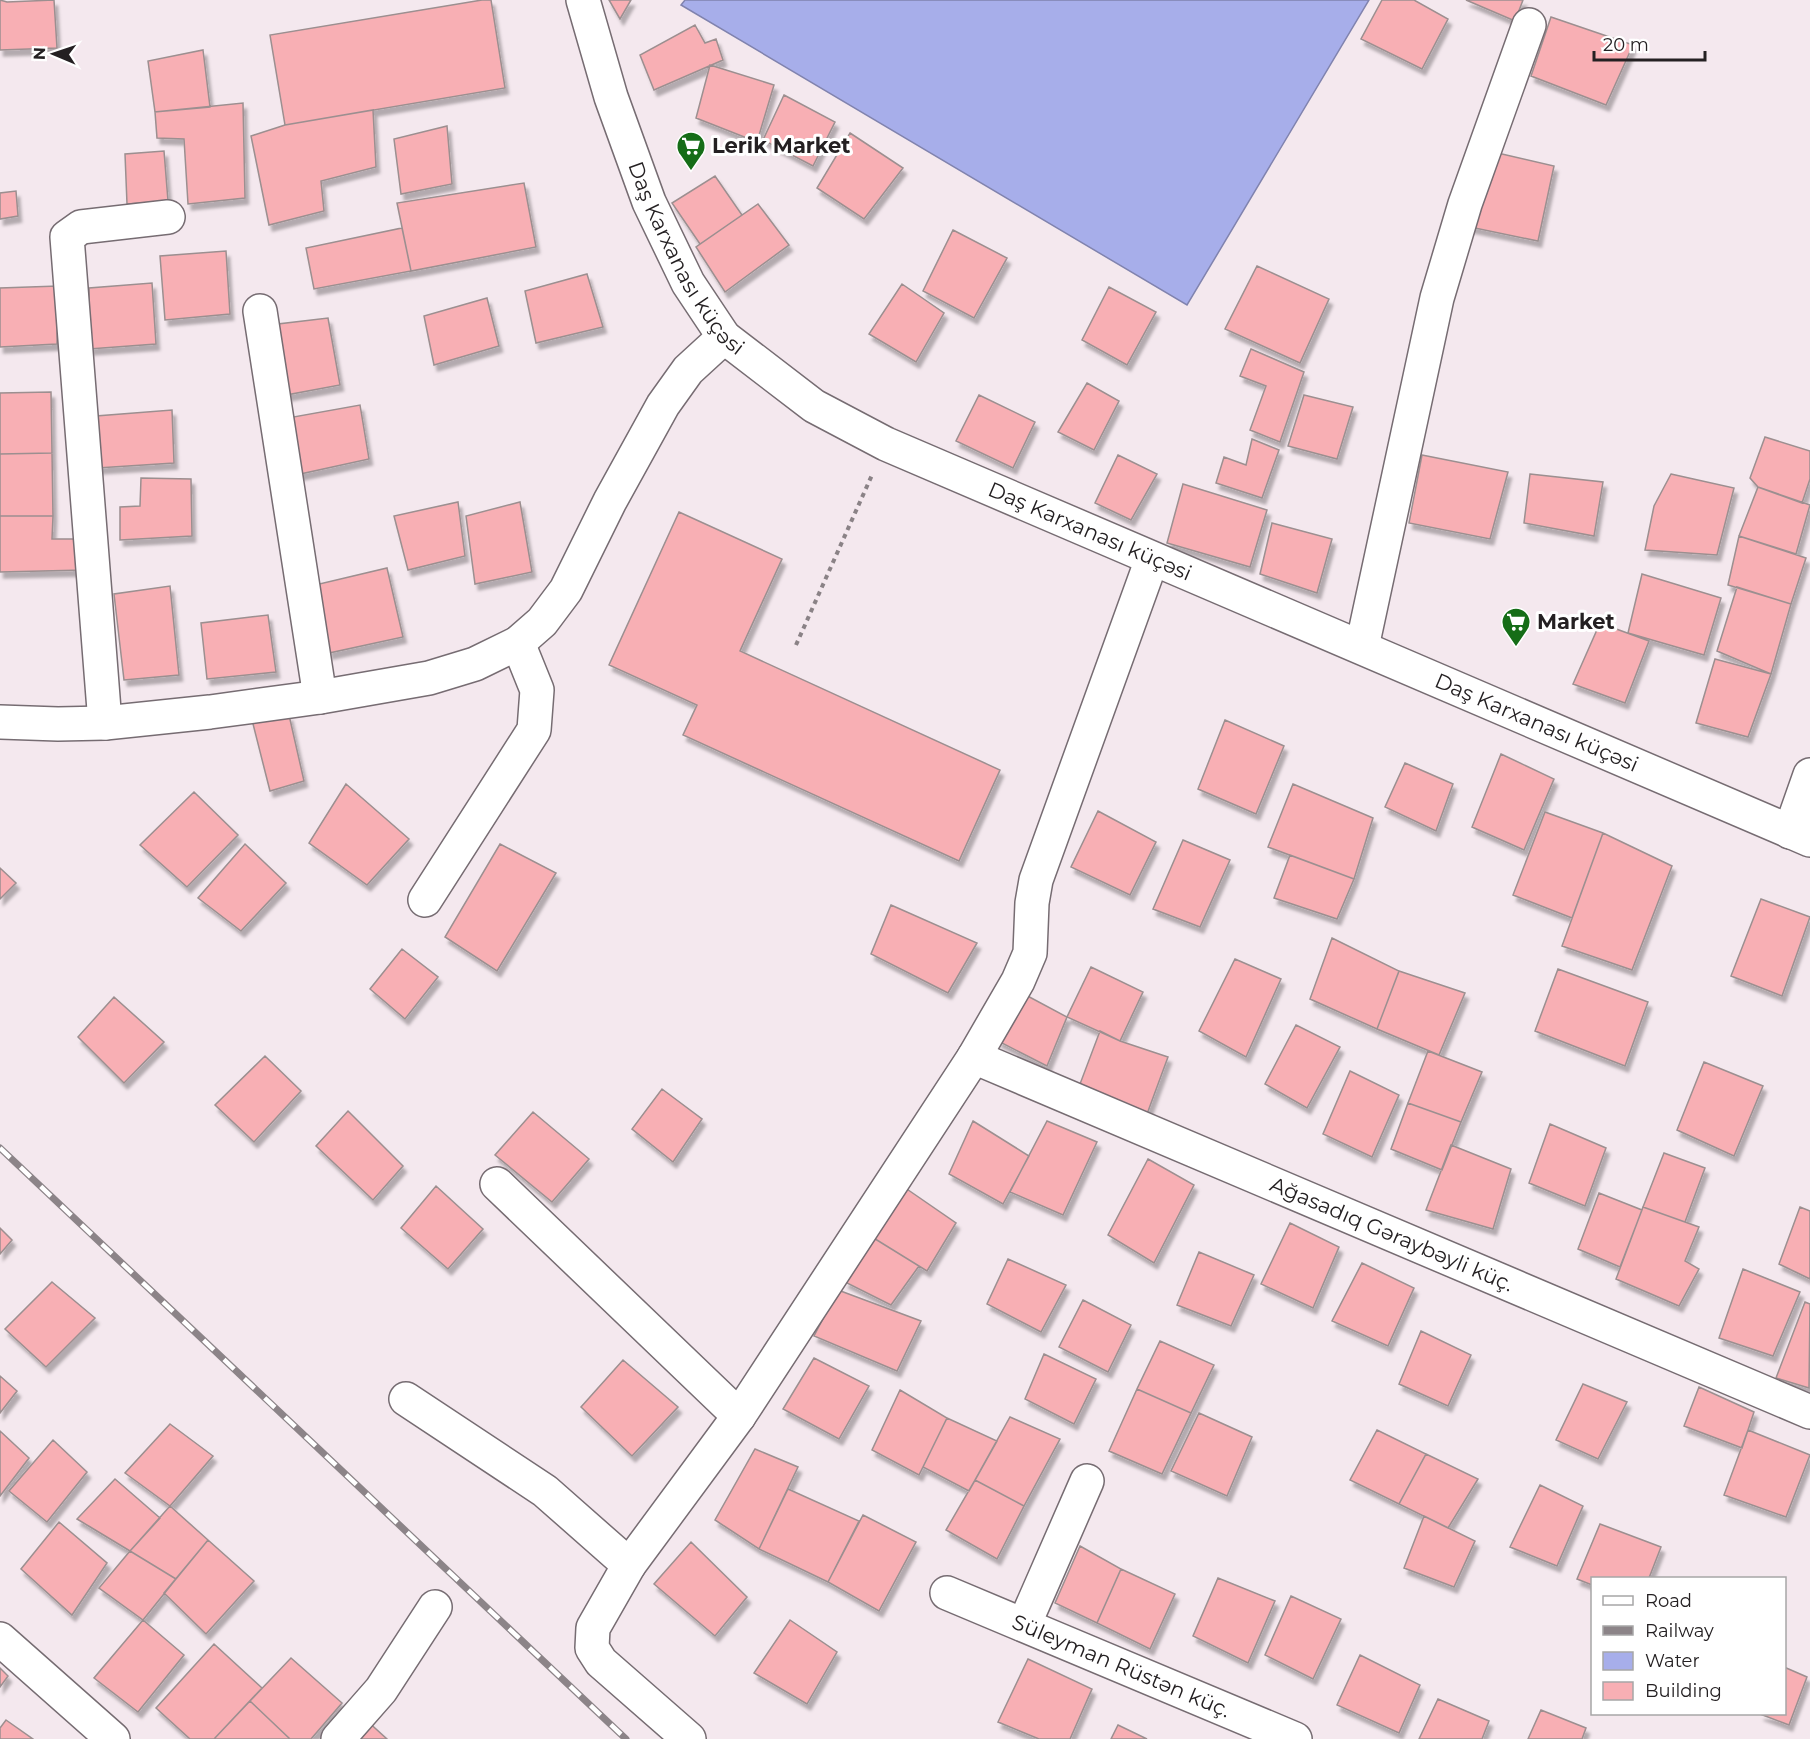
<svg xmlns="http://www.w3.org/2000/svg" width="1810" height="1739" viewBox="0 0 1810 1739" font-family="Montserrat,sans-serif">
  <defs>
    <filter id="shadow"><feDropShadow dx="3.5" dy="6" stdDeviation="1.5" flood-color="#0004"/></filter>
  </defs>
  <rect width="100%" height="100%" fill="#f4e8ee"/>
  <path fill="#a7aeea" stroke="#8083ae" stroke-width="1.5" d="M 685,0 L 1369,0 L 1187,305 L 681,5 Z"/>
  <path fill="#f8afb4" stroke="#9c8f90" stroke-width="1.5" filter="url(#shadow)" d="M 0,0 L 7,2 L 54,0 L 57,48 L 0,50 Z
    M 482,0 L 491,0 L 505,88 L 285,125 L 270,35 Z
    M 609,0 L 631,0 L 620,19 Z
    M 1382,0 L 1414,0 L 1448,19 L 1422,69 L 1361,39 Z
    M 1466,0 L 1523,0 L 1515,21 Z
    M 1551,17 L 1633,45 L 1606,105 L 1531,76 Z
    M 695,25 L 705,43 L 716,39 L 723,60 L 654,90 L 640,55 Z
    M 203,50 L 210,107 L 155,112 L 148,61 Z
    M 710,65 L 774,85 L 757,142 L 696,118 Z
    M 784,95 L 835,122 L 813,166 L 763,140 Z
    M 243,103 L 245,198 L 188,204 L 184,139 L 157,138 L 155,112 Z
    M 373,110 L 376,167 L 321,181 L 324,211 L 269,225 L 251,136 L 285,125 Z
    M 447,126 L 452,184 L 401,194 L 394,139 Z
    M 850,133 L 903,168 L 864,219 L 817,188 Z
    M 164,151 L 168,201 L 127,204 L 125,154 Z
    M 1489,151 L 1554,166 L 1538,241 L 1470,227 Z
    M 715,176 L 742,215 L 700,244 L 672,203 Z
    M 524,183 L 536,247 L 411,271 L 397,203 Z
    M 16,191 L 18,216 L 0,219 L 0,193 Z
    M 758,204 L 789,245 L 725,292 L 696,247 Z
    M 402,228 L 411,271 L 314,289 L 306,248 Z
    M 953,230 L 1007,258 L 974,318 L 923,291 Z
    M 226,251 L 230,314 L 165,320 L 160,256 Z
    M 1257,266 L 1329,299 L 1300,363 L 1225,329 Z
    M 587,274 L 603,327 L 536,343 L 525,291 Z
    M 152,283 L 156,344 L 89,349 L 89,288 Z
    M 902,284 L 944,313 L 916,362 L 869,334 Z
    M 58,286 L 57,344 L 0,347 L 0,288 Z
    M 1109,287 L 1156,312 L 1127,365 L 1082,340 Z
    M 487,298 L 499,346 L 434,365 L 424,316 Z
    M 328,318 L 340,385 L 286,395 L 278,324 Z
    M 1251,349 L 1304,372 L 1280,442 L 1250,430 L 1266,386 L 1240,376 Z
    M 1087,383 L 1119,401 L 1094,450 L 1058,432 Z
    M 51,392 L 52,453 L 0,454 L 0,393 Z
    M 979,395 L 1035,422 L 1013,468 L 956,441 Z
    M 1304,395 L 1353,407 L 1337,459 L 1288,446 Z
    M 360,405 L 369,459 L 291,476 L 282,419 Z
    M 172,410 L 174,463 L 97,468 L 96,416 Z
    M 1765,437 L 1810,451 L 1810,479 L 1802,503 L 1758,487 L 1750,478 Z
    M 1252,439 L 1279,450 L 1262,498 L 1216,483 L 1224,457 L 1246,465 Z
    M 52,453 L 53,516 L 0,516 L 0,454 Z
    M 1118,455 L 1157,474 L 1131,520 L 1095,503 Z
    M 1422,455 L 1508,472 L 1490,539 L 1409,523 Z
    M 1530,474 L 1603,482 L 1594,536 L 1524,523 Z
    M 1671,474 L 1734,488 L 1717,555 L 1645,550 L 1654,506 Z
    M 141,478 L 191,479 L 192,536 L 120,540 L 120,507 L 140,506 Z
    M 1183,484 L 1267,510 L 1250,567 L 1167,543 Z
    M 1758,487 L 1810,505 L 1796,554 L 1739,536 Z
    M 458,502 L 465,556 L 408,570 L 394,516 Z
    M 520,502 L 532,572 L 475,584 L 466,516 Z
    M 679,512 L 782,559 L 740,651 L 1000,770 L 959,861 L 683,735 L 697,705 L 609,665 Z
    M 0,516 L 53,516 L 52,539 L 83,539 L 84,570 L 0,572 Z
    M 1272,523 L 1332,539 L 1317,593 L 1260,574 Z
    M 1739,536 L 1806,558 L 1791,604 L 1728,585 Z
    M 387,568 L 403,637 L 329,653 L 315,585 Z
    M 1642,574 L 1721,598 L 1704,655 L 1628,633 Z
    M 170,586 L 179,675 L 124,680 L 114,594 Z
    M 1737,587 L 1791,604 L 1771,674 L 1717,651 Z
    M 268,615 L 276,672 L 207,679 L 201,623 Z
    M 1600,623 L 1649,641 L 1625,703 L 1573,684 Z
    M 1715,659 L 1771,674 L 1748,737 L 1696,723 Z
    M 289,715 L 304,781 L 270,791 L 252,720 Z
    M 1225,720 L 1284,746 L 1256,814 L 1198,789 Z
    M 1501,754 L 1554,779 L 1524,850 L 1472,827 Z
    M 1405,763 L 1453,784 L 1436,831 L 1385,807 Z
    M 346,784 L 409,839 L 367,885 L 309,843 Z
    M 1293,784 L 1373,818 L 1354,879 L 1268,847 Z
    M 194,792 L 238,835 L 187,887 L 140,845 Z
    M 1098,811 L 1156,842 L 1130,895 L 1071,867 Z
    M 1545,812 L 1603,833 L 1572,918 L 1513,895 Z
    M 1603,833 L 1672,866 L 1632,970 L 1562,946 Z
    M 1183,840 L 1230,860 L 1200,927 L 1153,909 Z
    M 245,844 L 286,883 L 241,931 L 198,898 Z
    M 500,844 L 556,873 L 497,971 L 445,937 Z
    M 1290,855 L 1354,879 L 1337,919 L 1274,898 Z
    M 0,868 L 16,883 L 0,899 Z
    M 1761,899 L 1810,917 L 1782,996 L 1731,976 Z
    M 891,905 L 977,943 L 948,993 L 871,954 Z
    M 1332,938 L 1399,971 L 1377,1029 L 1310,999 Z
    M 402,949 L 438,977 L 405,1019 L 370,989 Z
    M 1235,959 L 1281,979 L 1246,1057 L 1199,1031 Z
    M 1091,967 L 1143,992 L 1120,1041 L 1067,1017 Z
    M 1558,969 L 1648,1002 L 1625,1066 L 1535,1031 Z
    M 1399,971 L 1465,993 L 1439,1055 L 1377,1029 Z
    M 1022,993 L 1067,1017 L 1047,1066 L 998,1041 Z
    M 114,997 L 164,1042 L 124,1083 L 78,1037 Z
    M 1296,1025 L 1340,1047 L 1307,1108 L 1265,1084 Z
    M 1100,1031 L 1120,1041 L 1168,1057 L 1147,1114 L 1080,1084 Z
    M 1428,1051 L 1482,1072 L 1461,1122 L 1408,1103 Z
    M 265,1056 L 301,1091 L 254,1142 L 215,1105 Z
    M 1704,1062 L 1763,1086 L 1734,1156 L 1677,1130 Z
    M 1350,1071 L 1399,1095 L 1372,1157 L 1323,1134 Z
    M 662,1089 L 702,1119 L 673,1162 L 632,1129 Z
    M 1408,1103 L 1461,1122 L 1442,1170 L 1391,1149 Z
    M 348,1111 L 403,1166 L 373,1200 L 316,1146 Z
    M 533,1112 L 589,1159 L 552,1202 L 495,1155 Z
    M 973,1121 L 1029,1156 L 1003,1204 L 949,1174 Z
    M 1047,1121 L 1097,1142 L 1063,1215 L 1010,1192 Z
    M 1550,1124 L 1606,1148 L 1585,1206 L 1529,1183 Z
    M 1451,1145 L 1511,1169 L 1493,1229 L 1426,1210 Z
    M 1664,1153 L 1705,1168 L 1685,1222 L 1643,1207 Z
    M 1148,1159 L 1194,1185 L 1154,1263 L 1108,1235 Z
    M 901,1185 L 956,1223 L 927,1271 L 872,1237 Z
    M 436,1186 L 483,1229 L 448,1269 L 401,1228 Z
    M 1599,1193 L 1642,1210 L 1620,1267 L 1578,1249 Z
    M 1643,1207 L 1699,1227 L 1685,1261 L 1699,1269 L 1679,1306 L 1616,1279 Z
    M 1800,1207 L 1810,1211 L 1810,1279 L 1779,1264 Z
    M 1290,1223 L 1339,1247 L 1313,1308 L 1261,1284 Z
    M 0,1228 L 12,1240 L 0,1254 Z
    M 872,1237 L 919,1266 L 891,1305 L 845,1282 Z
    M 1199,1252 L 1254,1275 L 1231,1326 L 1177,1305 Z
    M 1008,1259 L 1066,1285 L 1041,1332 L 987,1304 Z
    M 1362,1263 L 1414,1288 L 1388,1346 L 1332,1321 Z
    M 1743,1269 L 1800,1292 L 1773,1356 L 1719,1338 Z
    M 52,1282 L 95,1318 L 46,1367 L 5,1329 Z
    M 838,1290 L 921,1321 L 897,1371 L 814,1336 Z
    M 1083,1300 L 1131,1325 L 1108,1372 L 1059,1347 Z
    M 1805,1302 L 1810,1304 L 1809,1388 L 1776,1378 Z
    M 1421,1331 L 1471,1355 L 1448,1406 L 1399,1384 Z
    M 1160,1341 L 1214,1365 L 1191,1413 L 1137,1389 Z
    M 1044,1354 L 1096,1379 L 1074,1424 L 1025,1399 Z
    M 814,1358 L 869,1386 L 839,1439 L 783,1409 Z
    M 623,1360 L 678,1407 L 632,1456 L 581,1407 Z
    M 0,1376 L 17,1391 L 0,1413 Z
    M 1583,1384 L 1627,1402 L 1598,1459 L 1556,1440 Z
    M 1699,1387 L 1754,1412 L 1742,1448 L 1684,1426 Z
    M 1137,1389 L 1191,1413 L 1162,1474 L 1109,1451 Z
    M 900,1390 L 947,1418 L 919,1475 L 872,1450 Z
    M 1199,1413 L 1252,1437 L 1227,1496 L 1171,1471 Z
    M 1010,1417 L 1060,1439 L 1024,1506 L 975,1480 Z
    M 947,1418 L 997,1441 L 969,1491 L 923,1467 Z
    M 170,1424 L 213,1456 L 170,1506 L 125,1473 Z
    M 1377,1430 L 1426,1454 L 1399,1504 L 1350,1480 Z
    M 1748,1430 L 1810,1455 L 1786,1517 L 1724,1495 Z
    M 0,1431 L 29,1458 L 0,1496 Z
    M 53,1440 L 87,1472 L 47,1522 L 9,1491 Z
    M 755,1449 L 798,1467 L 759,1549 L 715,1520 Z
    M 1426,1454 L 1478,1479 L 1448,1528 L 1399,1504 Z
    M 115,1479 L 160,1518 L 130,1551 L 77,1519 Z
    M 975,1480 L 1024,1506 L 997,1559 L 946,1530 Z
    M 1540,1485 L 1583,1506 L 1557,1566 L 1510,1547 Z
    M 788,1489 L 859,1521 L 828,1582 L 759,1549 Z
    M 170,1506 L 208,1540 L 176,1579 L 130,1551 Z
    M 863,1515 L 916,1542 L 879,1611 L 828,1582 Z
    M 1424,1516 L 1475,1541 L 1454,1587 L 1404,1568 Z
    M 59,1522 L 107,1563 L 72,1615 L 21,1569 Z
    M 1600,1524 L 1661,1547 L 1649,1578 L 1592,1578 L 1592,1585 L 1577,1579 Z
    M 208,1540 L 254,1581 L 206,1634 L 164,1593 Z
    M 691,1542 L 747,1597 L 715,1636 L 654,1584 Z
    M 1080,1546 L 1121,1569 L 1097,1623 L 1055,1603 Z
    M 130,1551 L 176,1579 L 143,1620 L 99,1588 Z
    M 1121,1569 L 1175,1594 L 1150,1649 L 1097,1623 Z
    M 1218,1578 L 1275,1601 L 1248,1663 L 1193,1636 Z
    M 1291,1596 L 1341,1619 L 1313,1679 L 1265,1655 Z
    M 143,1620 L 184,1655 L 138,1712 L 94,1678 Z
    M 790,1620 L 837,1652 L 807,1704 L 754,1673 Z
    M 214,1644 L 262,1688 L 214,1739 L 190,1739 L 156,1708 Z
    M 1360,1655 L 1420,1685 L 1399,1733 L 1337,1705 Z
    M 291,1658 L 342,1703 L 311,1739 L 290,1739 L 250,1701 Z
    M 1028,1659 L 1092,1689 L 1070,1739 L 1039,1739 L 998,1722 Z
    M 1784,1667 L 1807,1677 L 1789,1725 L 1760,1714 L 1784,1714 Z
    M 0,1668 L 8,1676 L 0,1687 Z
    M 1438,1699 L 1489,1721 L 1482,1739 L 1419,1739 Z
    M 250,1701 L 290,1739 L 214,1739 Z
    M 1541,1710 L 1586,1728 L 1582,1739 L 1528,1739 Z
    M 365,1719 L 387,1739 L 346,1739 Z
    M 6,1720 L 33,1739 L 0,1739 L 0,1728 Z
    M 1118,1725 L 1147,1739 L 1111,1739 Z"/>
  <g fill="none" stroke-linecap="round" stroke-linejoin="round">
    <g stroke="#766c72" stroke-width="36">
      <g id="minor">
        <path id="s1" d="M 583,0 L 611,97 L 649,202 L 688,283 L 724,337 L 814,406 L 886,444 L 1810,840"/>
        <path d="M 260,311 L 320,697"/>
        <path d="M 1362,647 L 1437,298 L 1465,204 L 1529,25"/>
        <path d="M 0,722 L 58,724 L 105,723 L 210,712 L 320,697 L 429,678 L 475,664 L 518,643 L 542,622 L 566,590 L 610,501 L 663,405 L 688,370 L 724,337"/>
        <path d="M 105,723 L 67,237 L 81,227 L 168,217"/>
        <path d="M 1790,832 L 1810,775"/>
        <path d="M 425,900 L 534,730 L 537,690 L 518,643"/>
        <path id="s2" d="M 974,1057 L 1810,1412"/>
        <path d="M 497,1184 L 739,1416"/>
        <path d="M 406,1399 L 545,1491 L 629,1565 L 593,1628 L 592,1648 L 601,1662 L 689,1739"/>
        <path d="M 629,1565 L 739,1416 L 974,1057 L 1018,981 L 1030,953 L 1032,903 L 1036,880 L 1152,559"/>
        <path id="s3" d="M 947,1593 L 1295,1739"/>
        <path d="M 1024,1625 L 1087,1481"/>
        <path d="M 0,1639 L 113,1739"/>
        <path d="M 338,1739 L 381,1690 L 435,1607"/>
      </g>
    </g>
    <path stroke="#8a8286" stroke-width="4" stroke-dasharray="4.5 4.5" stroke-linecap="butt" d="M 796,645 L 872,475"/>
    <use href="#minor" stroke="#fff" stroke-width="33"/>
    <g stroke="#8c8488" stroke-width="7">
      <path id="rail" d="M 0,1148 L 626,1739"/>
    </g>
    <use href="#rail" stroke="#fff" stroke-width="4.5" stroke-dasharray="14" stroke-linecap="butt"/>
  </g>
  <defs>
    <g id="supermarket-pin" transform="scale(1.5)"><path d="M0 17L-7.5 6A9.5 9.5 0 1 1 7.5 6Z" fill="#156d17" stroke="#fff"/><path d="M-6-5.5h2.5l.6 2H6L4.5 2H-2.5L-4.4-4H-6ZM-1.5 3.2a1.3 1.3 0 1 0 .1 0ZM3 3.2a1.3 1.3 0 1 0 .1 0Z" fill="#fff"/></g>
  </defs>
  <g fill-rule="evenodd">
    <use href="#supermarket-pin" x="691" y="146"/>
    <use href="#supermarket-pin" x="1516" y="622"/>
  </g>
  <g text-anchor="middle" stroke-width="6" stroke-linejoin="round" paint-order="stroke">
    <g font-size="21" font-weight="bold" fill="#242022" stroke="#fff" text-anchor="start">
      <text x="712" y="153">Lerik Market</text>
      <text x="1537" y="629">Market</text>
    </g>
    <g font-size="21" fill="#242022" stroke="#fff">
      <text dy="7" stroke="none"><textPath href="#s1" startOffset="280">Daş Karxanası küçəsi</textPath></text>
      <text dy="7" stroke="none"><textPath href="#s1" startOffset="784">Daş Karxanası küçəsi</textPath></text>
      <text dy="7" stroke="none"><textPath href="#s1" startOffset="1270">Daş Karxanası küçəsi</textPath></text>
      <text dy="7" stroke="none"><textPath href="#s2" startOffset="454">Ağasadıq Gəraybəyli küç.</textPath></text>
      <text dy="7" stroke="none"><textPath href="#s3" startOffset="189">Süleyman Rüstən küç.</textPath></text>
    </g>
  </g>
  <rect x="1591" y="1577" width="195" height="138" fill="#ffffff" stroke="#a7a6a7" stroke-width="1.5"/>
  <rect x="1603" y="1596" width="30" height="9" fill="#ffffff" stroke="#a7a6a7" stroke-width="1.5"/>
  <text x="1645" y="1607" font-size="18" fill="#242022">Road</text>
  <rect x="1603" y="1626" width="30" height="9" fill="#8c8488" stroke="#a7a6a7" stroke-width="1.5"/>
  <text x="1645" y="1637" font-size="18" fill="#242022">Railway</text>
  <rect x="1603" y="1652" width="30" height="18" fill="#a7aeea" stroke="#a7a6a7" stroke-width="1.5"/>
  <text x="1645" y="1667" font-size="18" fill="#242022">Water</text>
  <rect x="1603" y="1682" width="30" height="18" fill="#f8afb4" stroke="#a7a6a7" stroke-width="1.5"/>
  <text x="1645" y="1697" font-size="18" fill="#242022">Building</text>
  <g transform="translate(54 54) rotate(272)" stroke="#ffffff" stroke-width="4.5" paint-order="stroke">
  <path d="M0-4.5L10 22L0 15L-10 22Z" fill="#242022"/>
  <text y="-9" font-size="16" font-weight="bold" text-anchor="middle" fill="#242022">N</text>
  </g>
  <path d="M1594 51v9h111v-9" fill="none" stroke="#242022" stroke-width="3"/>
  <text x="1603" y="51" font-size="18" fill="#242022" stroke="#ffffff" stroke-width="4.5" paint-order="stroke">20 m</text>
</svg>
